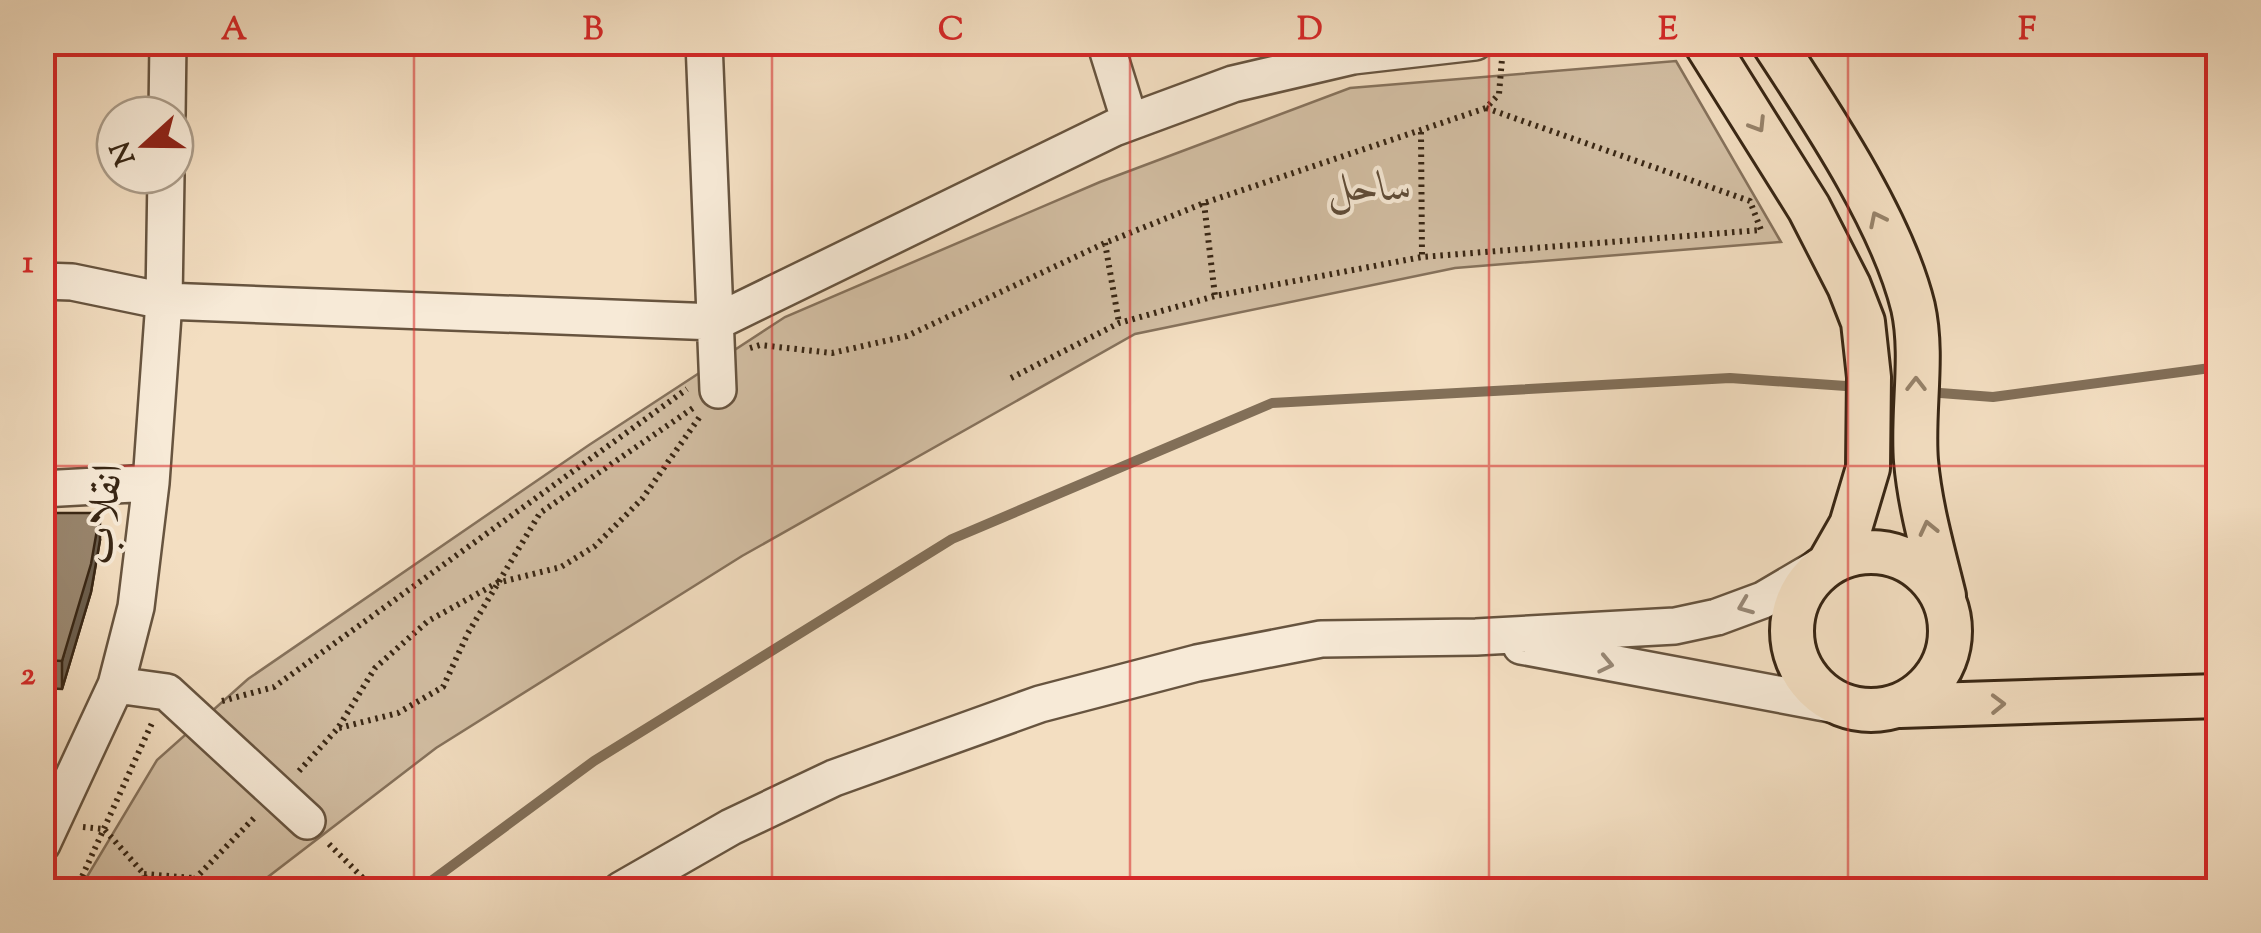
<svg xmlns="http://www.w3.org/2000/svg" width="2261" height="933" viewBox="0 0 2261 933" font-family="'Sorts Mill Goudy',Amiri,serif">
  <rect width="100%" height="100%" fill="#f3dec1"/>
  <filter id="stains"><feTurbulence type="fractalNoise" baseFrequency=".002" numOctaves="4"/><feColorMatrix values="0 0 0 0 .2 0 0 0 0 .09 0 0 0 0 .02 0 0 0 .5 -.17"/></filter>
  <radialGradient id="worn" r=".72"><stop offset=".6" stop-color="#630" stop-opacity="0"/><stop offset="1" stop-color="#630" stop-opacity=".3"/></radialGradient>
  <path fill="#d3bfa4" stroke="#86725c" stroke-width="2.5" d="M 1676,61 L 1781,242 L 1455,268 L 1135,334 L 742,556 L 436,748 L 251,890 L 79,890 L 157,760 L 248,679 L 589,445 L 785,317 L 1100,182 L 1350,88 Z"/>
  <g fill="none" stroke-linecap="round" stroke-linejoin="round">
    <path stroke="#826f58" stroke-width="10" d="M 1927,392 L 1993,397 L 2218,367
      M 419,890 L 594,761 L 952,539 L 1272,403 L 1730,378 L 1860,387"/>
    <g stroke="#67543f" stroke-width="40">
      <path id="minor" d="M 704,42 L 718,390
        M 1105,42 L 1130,122
        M 167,115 L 168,42
        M 42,281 L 72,282 L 164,301 L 716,322 L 1114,128 L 1233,84 L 1353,56 L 1475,42
        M 42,489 L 151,483
        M 1521,646 L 1852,708
        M 116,685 L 167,692 L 307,821
        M 42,844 L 116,685 L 136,607 L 151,483 L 164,301 L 166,175
        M 621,890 L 731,827 L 834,778 L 1040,704 L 1197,663 L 1321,639 L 1476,637 L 1675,626 L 1717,617 L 1763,600 L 1831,560"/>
    </g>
    <g stroke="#382614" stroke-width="48">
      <path id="major" d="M 1705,42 L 1809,208 L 1849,286 L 1863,322 L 1869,377 L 1868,468 L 1851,525 L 1831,560
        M 1773,42 C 1822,117 1892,221 1913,307 C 1924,356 1912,411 1916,461 C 1920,507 1933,551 1944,596
        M1792 631a79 79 0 1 1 158 0a79 79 0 1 1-158 0Z
        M 1900,706 L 2218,696"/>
    </g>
    <path stroke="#382614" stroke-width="6" stroke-dasharray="2.5 5" stroke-linecap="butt" d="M 1421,132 L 1422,257
      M 1204,203 L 1215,296
      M 1105,243 L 1119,323
      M 750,348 L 760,345 L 832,353 L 907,336 L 1105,243 L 1204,203 L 1486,108 L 1499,94 L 1502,59
      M 1011,378 L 1119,323 L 1215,296 L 1422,257 L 1761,230 L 1750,201 L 1486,108
      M 222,701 L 274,687 L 687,389
      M 339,728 L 398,713 L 443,687 L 468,633 L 540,513 L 693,408
      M 299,771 L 338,728 L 375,668 L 428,621 L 497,583 L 561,567 L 595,546 L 642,499 L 701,415
      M 83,827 L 104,829 L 144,874 L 147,890
      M 329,844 L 375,890
      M 144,874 L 193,878
      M 76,890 L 152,723
      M 184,890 L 256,816"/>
    <use href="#minor" stroke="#f7ead7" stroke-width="35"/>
    <use href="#major" stroke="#f3dec1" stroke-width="42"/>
  </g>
  <path fill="#84735f" stroke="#382614" stroke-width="2.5" d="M 42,513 L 100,540 L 91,592 L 62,689 L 42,688 Z"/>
  <path fill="#6b5e4d" stroke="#382614" stroke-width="2.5" d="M 100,513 L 100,540 L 91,592 L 62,689 L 62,661 Z"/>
  <path fill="#99866e" stroke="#382614" stroke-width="2.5" d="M 42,513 L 100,513 L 91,564 L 62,661 L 42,660 Z"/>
  <defs><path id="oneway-chevron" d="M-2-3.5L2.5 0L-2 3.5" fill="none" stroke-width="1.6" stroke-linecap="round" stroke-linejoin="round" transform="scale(2.5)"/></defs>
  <g stroke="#96826a">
    <use href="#oneway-chevron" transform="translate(1758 125) rotate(58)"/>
    <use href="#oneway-chevron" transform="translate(1877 219) rotate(-116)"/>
    <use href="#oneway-chevron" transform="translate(1916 384) rotate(-90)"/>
    <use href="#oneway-chevron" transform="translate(1928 528) rotate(-103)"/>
    <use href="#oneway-chevron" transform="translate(1998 704) rotate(-1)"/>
  </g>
  <g stroke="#988876">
    <use href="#oneway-chevron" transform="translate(1745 606) rotate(158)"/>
    <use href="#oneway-chevron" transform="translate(1606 664) rotate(12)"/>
  </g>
  <path fill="none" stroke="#d62828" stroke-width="2.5" stroke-opacity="0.55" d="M 414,42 L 414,890M 772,42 L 772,890M 1130,42 L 1130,890M 1489,42 L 1489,890M 1848,42 L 1848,890M 42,466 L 2218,466"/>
  <g text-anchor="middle" stroke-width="8" stroke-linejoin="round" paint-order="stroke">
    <g font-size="42" font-style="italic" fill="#5f4c38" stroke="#f7ead7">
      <text x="1370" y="200">ساحل</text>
    </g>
    <g font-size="42" fill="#382614" stroke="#f7ead7">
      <text transform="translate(101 514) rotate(-84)" y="15">انقلاب</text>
    </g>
  </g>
  <rect width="2261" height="933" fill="none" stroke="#f3dec1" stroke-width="110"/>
  <g transform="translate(145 145) rotate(249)"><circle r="48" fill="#f7ead7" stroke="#ab9c89" stroke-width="2.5"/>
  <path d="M0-8L18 38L0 25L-18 38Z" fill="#8f2418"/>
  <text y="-15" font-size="28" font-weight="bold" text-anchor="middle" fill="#382614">N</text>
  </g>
  <rect x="55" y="55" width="2151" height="823" fill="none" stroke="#d62828" stroke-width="4"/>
  <g font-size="32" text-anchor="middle" font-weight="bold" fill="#d62828">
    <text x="234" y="39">A</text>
    <text x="593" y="39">B</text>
    <text x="951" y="39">C</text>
    <text x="1310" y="39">D</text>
    <text x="1668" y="39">E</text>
    <text x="2027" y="39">F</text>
    <text x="28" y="272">1</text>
    <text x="28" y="684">2</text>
  </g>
  <rect width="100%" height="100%" filter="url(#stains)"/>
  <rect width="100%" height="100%" fill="url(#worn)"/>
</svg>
